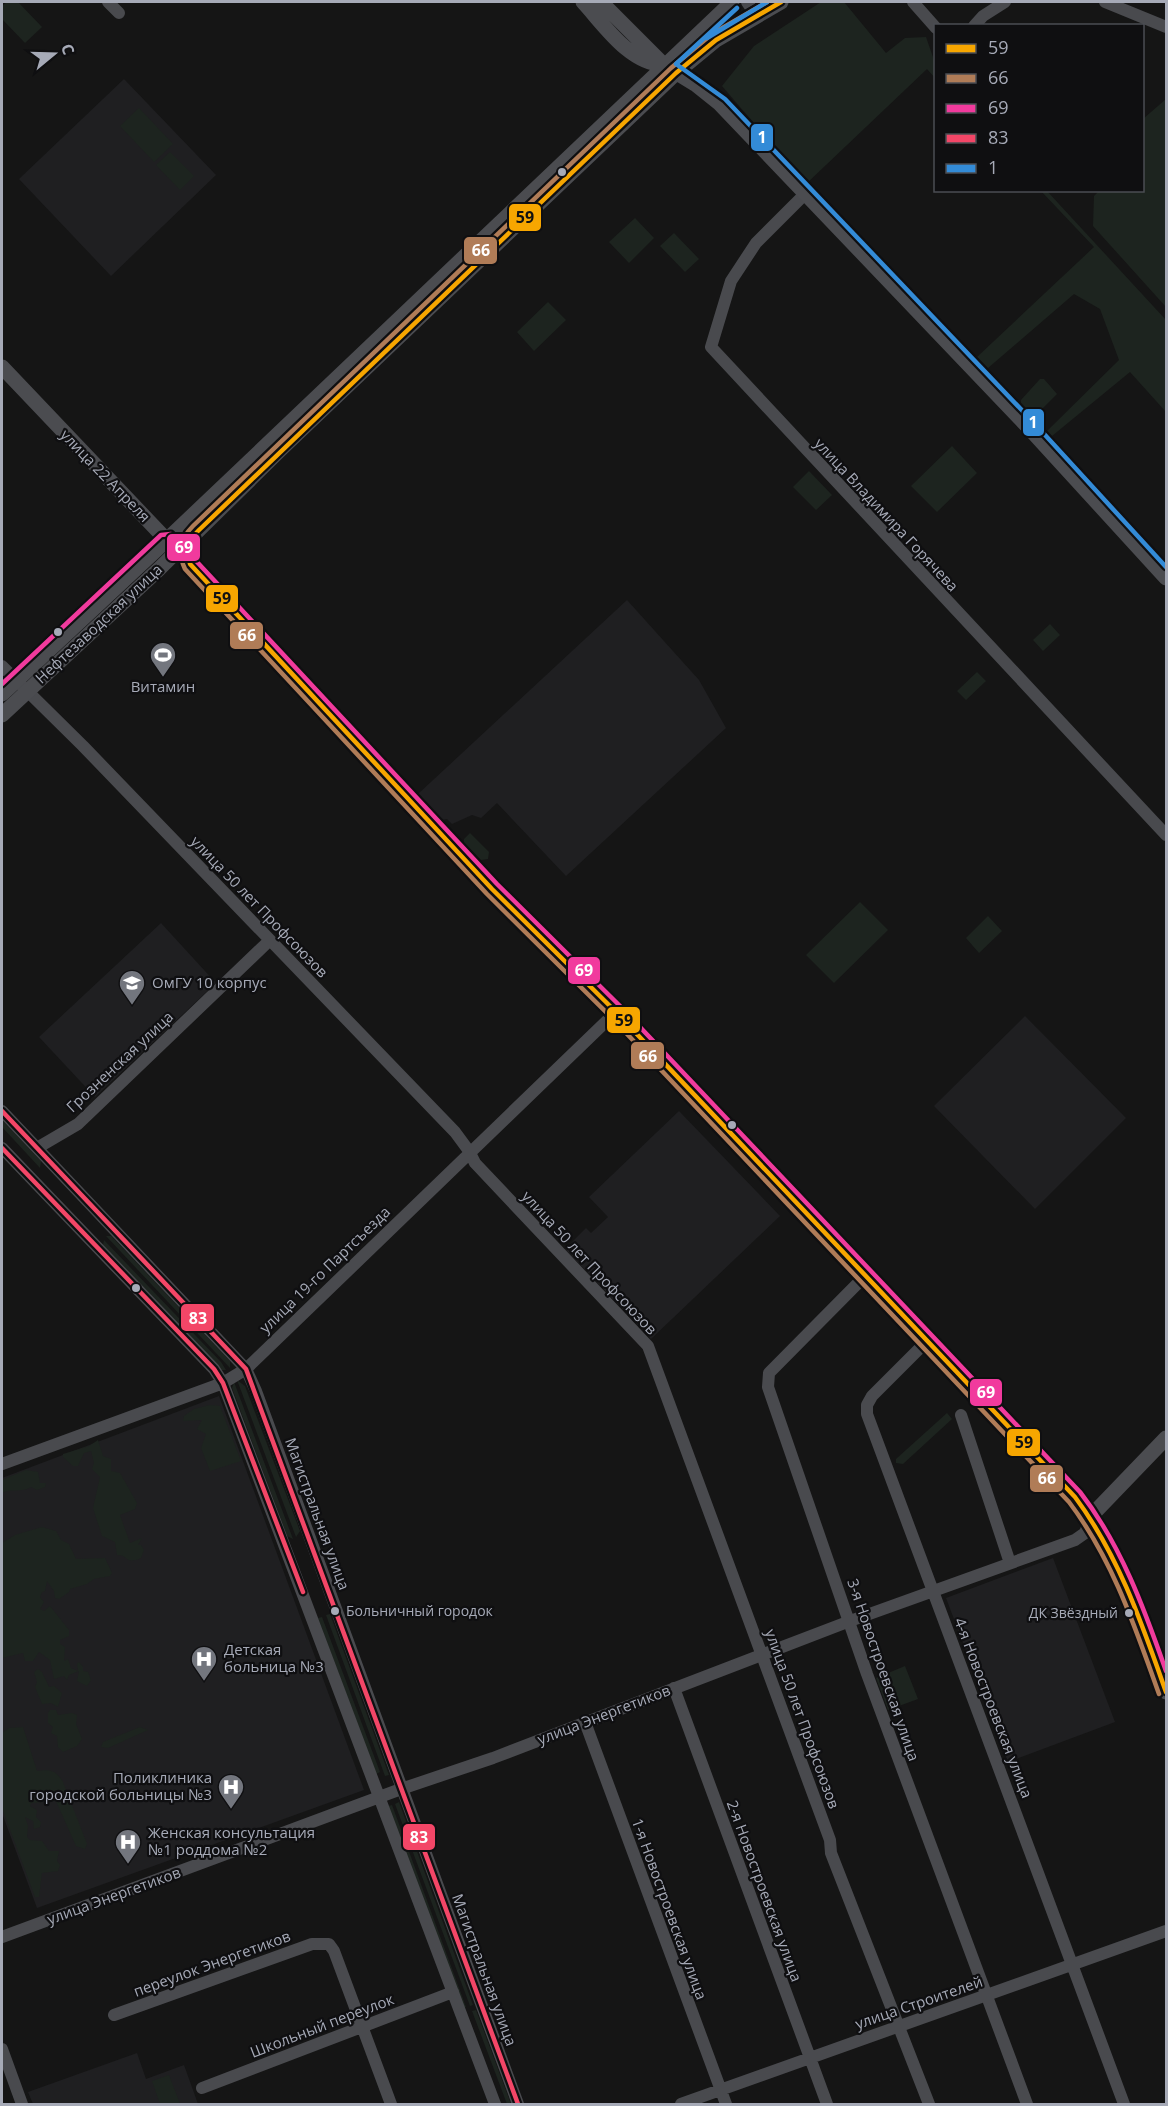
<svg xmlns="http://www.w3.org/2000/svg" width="1168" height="2106" viewBox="0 0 1168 2106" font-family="'Open Sans',sans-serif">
  <rect width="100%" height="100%" fill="#151515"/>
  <path fill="#1f1f21" d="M 124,79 L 216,175 L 111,276 L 19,179 Z
    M 627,600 L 699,680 L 726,728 L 566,876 L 497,803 L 481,818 L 472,815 L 452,824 L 447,819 L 442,820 L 418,794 Z
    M 161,923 L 216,983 L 95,1097 L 39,1037 Z
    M 1025,1016 L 1126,1118 L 1035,1209 L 934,1106 Z
    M 679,1111 L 780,1216 L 651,1339 L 565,1249 L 586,1228 L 591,1233 L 608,1217 L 589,1197 Z
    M 219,1396 L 364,1790 L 37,1908 L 2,1813 L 2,1478 Z
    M 1053,1558 L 1115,1722 L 1008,1762 L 946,1598 Z
    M 137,2053 L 146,2079 L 184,2065 L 198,2104 L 33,2104 L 28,2092 Z"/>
  <path fill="#1d241f" d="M 7,2 L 18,2 L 42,27 L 25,43 L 2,19 L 2,6 Z
    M 821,2 L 844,2 L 886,53 L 905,38 L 926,37 L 935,63 L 935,78 L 927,69 L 806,184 L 722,86 L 754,46 Z
    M 1166,99 L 1166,307 L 1093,226 L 1094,196 L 1099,191 L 1142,190 L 1143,119 Z
    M 139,108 L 173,144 L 154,162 L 120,126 Z
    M 170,152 L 194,176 L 180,190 L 156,165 Z
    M 1041,191 L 1047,191 L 1166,320 L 1166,412 L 1130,372 L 1052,436 L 1047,431 L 1119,360 L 1100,309 L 1074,294 L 988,368 L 977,357 L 1094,247 Z
    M 635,218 L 654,238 L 629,263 L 609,242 Z
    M 674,233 L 699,259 L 685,272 L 660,246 Z
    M 548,302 L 566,320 L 534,351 L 517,332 Z
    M 1040,379 L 1044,379 L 1057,394 L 1039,412 L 1029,413 L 1021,407 L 1021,400 Z
    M 952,446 L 977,473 L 937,512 L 911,486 Z
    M 809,471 L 832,495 L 816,510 L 793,487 Z
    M 1050,624 L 1060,635 L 1043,651 L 1033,640 Z
    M 977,672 L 986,681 L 966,700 L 957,691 Z
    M 470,833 L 489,852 L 488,859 L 481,860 L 464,843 L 464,839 Z
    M 860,902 L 888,930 L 834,983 L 806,955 Z
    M 988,916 L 1002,931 L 979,953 L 966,938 Z
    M 2,1120 L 41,1161 L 40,1168 L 2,1127 Z
    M 106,1236 L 111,1236 L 115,1240 L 230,1361 L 230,1368 Z
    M 104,1240 L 221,1362 L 226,1370 L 220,1370 L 103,1245 Z
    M 237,1380 L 245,1386 L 300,1531 L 296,1537 Z
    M 234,1382 L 293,1539 L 287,1536 L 232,1388 Z
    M 210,1405 L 220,1406 L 241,1461 L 210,1471 L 201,1448 L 206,1434 L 197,1429 L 202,1420 L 183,1421 L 184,1416 L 194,1409 Z
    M 947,1413 L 952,1419 L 903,1464 L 896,1463 L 896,1459 Z
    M 98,1440 L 103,1456 L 111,1459 L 111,1471 L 120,1473 L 137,1503 L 135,1509 L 120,1515 L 130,1543 L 142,1538 L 138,1545 L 141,1545 L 144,1550 L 141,1558 C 125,1565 129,1555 117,1555 L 115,1542 L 102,1536 L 93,1508 L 100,1477 L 92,1469 L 94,1463 L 91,1451 L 84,1453 L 78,1466 L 73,1466 L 63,1457 L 63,1454 L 89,1446 Z
    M 26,1470 L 38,1472 L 40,1483 L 46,1483 L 45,1487 L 37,1490 L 31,1487 C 22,1493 12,1488 2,1493 L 2,1480 Z
    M 42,1527 L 56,1531 L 61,1540 L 69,1544 L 76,1559 L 105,1558 L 112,1573 L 110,1576 L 94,1579 L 87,1584 L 70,1589 L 69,1592 L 59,1599 L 55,1598 L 54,1591 L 47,1581 L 45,1591 L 42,1592 L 40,1597 L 44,1602 L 40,1609 L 44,1611 L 50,1606 L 69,1630 L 69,1636 L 60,1640 L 60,1644 L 65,1647 L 64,1661 L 68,1659 L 71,1668 L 78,1671 L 77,1664 L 79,1662 L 83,1667 L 83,1671 L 88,1672 L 91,1680 L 87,1686 L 77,1681 L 79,1671 L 69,1675 L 67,1680 L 64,1676 L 54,1679 L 50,1660 L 39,1652 L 33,1661 L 25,1661 L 23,1653 L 2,1658 L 2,1543 L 15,1535 Z
    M 330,1614 L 389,1775 L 385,1776 L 326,1615 Z
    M 322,1617 L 380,1772 L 376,1774 L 318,1618 Z
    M 905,1666 L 918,1699 L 888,1710 L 876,1678 Z
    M 38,1669 L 42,1672 L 49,1687 L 54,1686 L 62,1693 L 58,1707 L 51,1703 L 42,1704 L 35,1687 L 37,1682 L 34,1672 Z
    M 50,1710 L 56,1710 L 58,1715 L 72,1713 L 77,1715 L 76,1724 L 82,1739 L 77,1746 L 63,1752 L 58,1747 L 57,1736 L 51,1733 L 53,1727 L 48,1723 L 48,1713 Z
    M 23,1727 L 37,1771 C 50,1769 56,1770 63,1782 L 87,1844 L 85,1849 L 76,1846 L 56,1801 L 31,1803 L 30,1806 L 37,1810 L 36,1817 L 41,1822 L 40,1827 L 34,1829 L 33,1821 L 25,1817 L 28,1826 L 27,1837 L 30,1840 L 42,1841 L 49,1851 L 59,1851 L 57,1861 L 60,1865 L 58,1871 L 42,1873 L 39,1897 L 35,1897 L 2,1808 L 2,1733 L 9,1728 Z
    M 140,1727 L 148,1730 L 108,1748 L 101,1747 L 103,1742 Z
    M 399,1802 L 473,2005 L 470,2006 L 395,1804 Z
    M 392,1805 L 466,2007 L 464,2008 L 388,1806 Z
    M 476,2010 L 511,2104 L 507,2104 L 472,2011 Z
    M 169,2075 L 180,2104 L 160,2104 L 152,2081 Z"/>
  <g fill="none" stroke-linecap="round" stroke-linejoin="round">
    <path stroke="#494a4e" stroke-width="12" d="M 108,2 L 119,13
      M 747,2 L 756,15
      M 913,2 L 936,28
      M 1105,2 L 1166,27
      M 974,26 L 983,16 L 1005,2
      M 805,194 L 756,243 L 731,281 L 711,347 L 1166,835
      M 2,666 L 83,746 L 455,1132 L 469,1151 L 475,1163 L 648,1346 L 830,1840 L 831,1853 L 929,2104
      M 2,1111 L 246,1369 L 256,1391 L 518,2104
      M 2,1148 L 214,1369 L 223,1383 L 495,2104
      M 37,1148 L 78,1124 L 270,940
      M 866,1275 L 769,1373 L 768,1387 L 867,1674 L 1027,2104
      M 928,1340 L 872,1396 L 867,1405 L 867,1414 L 1124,2104
      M 961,1415 L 1010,1563
      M 2,1464 L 223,1383 L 246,1369 L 616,1012
      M 674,1688 L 827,2104
      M 585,1722 L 726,2104
      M 2,1937 L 401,1789 L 493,1758 L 850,1621 L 1075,1540 L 1085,1533 L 1091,1516
      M 114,2015 L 312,1944 L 329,1944 L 334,1951 L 391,2104
      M 2,2049 L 22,2104
      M 202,2088 L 453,1992
      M 681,2104 L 1166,1931"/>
    <path stroke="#4b4c50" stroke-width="15" d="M 583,2 C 605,26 629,63 664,65
      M 601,2 L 664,65 L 695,84 L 720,104 L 1030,429 L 1166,578
      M 2,367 L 197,572 L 492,889 L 616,1012 L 1075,1497 C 1118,1548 1144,1630 1166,1692
      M 2,694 L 153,553 L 732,2
      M 2,715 L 159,569 L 279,451 L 676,73 L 716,40 L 781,2
      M 1091,1516 L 1166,1438"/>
    <g stroke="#0f0f11" stroke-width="9">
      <path id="bus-1" d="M 781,2 L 716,40 L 676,73 L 198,531 C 187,542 186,549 190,564 L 492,889 L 616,1012 L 1075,1497 C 1119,1556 1142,1624 1166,1692"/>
    </g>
    <g stroke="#0f0f11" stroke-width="9">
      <path id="bus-2" d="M 767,2 L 712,34 L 671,68 L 193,526 C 180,539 177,552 185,569 L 487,894 L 611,1017 L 1069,1502 C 1113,1560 1135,1627 1159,1694"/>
    </g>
    <g stroke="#0f0f11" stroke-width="9">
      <path id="bus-3" d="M 2,684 L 161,535 L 171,534 L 497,884 L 621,1007 L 1080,1492 C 1121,1545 1144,1608 1166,1671"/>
    </g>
    <g stroke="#0f0f11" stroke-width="9">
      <path id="bus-4" d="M 2,1111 L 246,1369 L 518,2104
        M 2,1148 L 214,1369 L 223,1383 L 303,1592"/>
    </g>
    <g stroke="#0f0f11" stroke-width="9">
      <path id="bus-5" d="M 737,8 L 676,64 L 725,99 L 1035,424 L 1166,567
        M 707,38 L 767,2"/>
    </g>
    <use href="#bus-1" stroke="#f7a600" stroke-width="4.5"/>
    <use href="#bus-2" stroke="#b07c57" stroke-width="4.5"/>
    <use href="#bus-3" stroke="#f13a9d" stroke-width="4.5"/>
    <use href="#bus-4" stroke="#f34667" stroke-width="4.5"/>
    <use href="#bus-5" stroke="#338bd7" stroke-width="4.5"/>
  </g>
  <defs>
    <g id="stadium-pin" transform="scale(1.35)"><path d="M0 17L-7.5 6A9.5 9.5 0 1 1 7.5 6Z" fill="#73767e" stroke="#0f0f11"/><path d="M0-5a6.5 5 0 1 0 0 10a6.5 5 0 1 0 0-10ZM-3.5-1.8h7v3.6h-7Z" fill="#fff"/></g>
    <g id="university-pin" transform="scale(1.35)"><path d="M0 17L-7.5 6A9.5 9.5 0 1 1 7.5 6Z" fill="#73767e" stroke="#0f0f11"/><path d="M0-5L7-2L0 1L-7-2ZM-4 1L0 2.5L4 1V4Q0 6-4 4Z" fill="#fff"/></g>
    <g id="hospital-pin" transform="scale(1.35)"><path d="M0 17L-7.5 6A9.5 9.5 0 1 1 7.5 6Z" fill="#73767e" stroke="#0f0f11"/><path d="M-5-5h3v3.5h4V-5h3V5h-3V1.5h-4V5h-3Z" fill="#fff"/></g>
  </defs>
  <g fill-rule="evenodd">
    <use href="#stadium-pin" x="163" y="655"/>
    <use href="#university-pin" x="132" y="983"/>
    <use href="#hospital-pin" x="204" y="1659"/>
    <use href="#hospital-pin" x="231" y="1787"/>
    <use href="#hospital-pin" x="128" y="1842"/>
  </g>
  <g fill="#a6aab7" stroke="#0f0f11" stroke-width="2">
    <circle cx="562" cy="172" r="5"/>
    <circle cx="58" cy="632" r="5"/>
    <circle cx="732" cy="1125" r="5"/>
    <circle cx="136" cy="1288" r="5"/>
    <circle cx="335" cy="1611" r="5"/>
    <circle cx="1129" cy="1613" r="5"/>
  </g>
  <g text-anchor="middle" stroke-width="4.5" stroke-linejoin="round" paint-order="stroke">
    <g font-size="14" fill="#a6aab7" stroke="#0f0f11" text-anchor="start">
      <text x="346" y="1616">Больничный городок</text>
      <text x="1118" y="1618" text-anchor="end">ДК Звёздный</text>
    </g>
    <g font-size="15" fill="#a6aab7" stroke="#0f0f11">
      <text transform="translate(105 476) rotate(46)" y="5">улица 22 Апреля</text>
      <text transform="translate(886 515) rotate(47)" y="5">улица Владимира Горячева</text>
      <text transform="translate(99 624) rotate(-43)" y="5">Нефтезаводская улица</text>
      <text transform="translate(259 907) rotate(46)" y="5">улица 50 лет Профсоюзов</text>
      <text transform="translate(120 1062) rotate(-43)" y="5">Грозненская улица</text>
      <text transform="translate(589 1263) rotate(47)" y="5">улица 50 лет Профсоюзов</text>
      <text transform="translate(325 1270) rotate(-44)" y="5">улица 19-го Партсъезда</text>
      <text transform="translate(317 1514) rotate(70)" y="5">Магистральная улица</text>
      <text transform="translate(883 1670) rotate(71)" y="5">3-я Новостроевская улица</text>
      <text transform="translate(993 1708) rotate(69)" y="5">4-я Новостроевская улица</text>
      <text transform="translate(604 1715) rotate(-21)" y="5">улица Энергетиков</text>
      <text transform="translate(802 1719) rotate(70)" y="5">улица 50 лет Профсоюзов</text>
      <text transform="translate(764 1891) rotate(70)" y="5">2-я Новостроевская улица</text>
      <text transform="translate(114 1896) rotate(-20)" y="5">улица Энергетиков</text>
      <text transform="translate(669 1909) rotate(70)" y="5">1-я Новостроевская улица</text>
      <text transform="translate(212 1964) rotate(-20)" y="5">переулок Энергетиков</text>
      <text transform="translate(484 1970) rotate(70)" y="5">Магистральная улица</text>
      <text transform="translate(919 2003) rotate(-19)" y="5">улица Строителей</text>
      <text transform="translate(322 2026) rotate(-21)" y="5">Школьный переулок</text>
    </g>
    <g font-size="15" fill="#a6aab7" stroke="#0f0f11" text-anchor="start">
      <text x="163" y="692" text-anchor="middle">Витамин</text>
      <text x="152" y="988">ОмГУ 10 корпус</text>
      <text x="224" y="1655">Детская<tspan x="224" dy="17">больница №3</tspan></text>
      <text x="212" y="1783" text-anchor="end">Поликлиника<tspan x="212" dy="17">городской больницы №3</tspan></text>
      <text x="148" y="1838">Женская консультация<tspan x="148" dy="17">№1 роддома №2</tspan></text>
    </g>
  </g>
  <g stroke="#0f0f11" stroke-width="2">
    <rect x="750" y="123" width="24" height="29" rx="6" fill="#338bd7"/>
    <rect x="508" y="203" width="34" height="29" rx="6" fill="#f7a600"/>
    <rect x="463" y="236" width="35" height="29" rx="6" fill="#b07c57"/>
    <rect x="1022" y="408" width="23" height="29" rx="6" fill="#338bd7"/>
    <rect x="166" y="533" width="35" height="29" rx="6" fill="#f13a9d"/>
    <rect x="205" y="584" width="34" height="29" rx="6" fill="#f7a600"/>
    <rect x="229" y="621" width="35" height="29" rx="6" fill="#b07c57"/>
    <rect x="567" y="956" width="34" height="29" rx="6" fill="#f13a9d"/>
    <rect x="606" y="1006" width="35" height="28" rx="6" fill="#f7a600"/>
    <rect x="630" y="1041" width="35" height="29" rx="6" fill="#b07c57"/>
    <rect x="180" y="1303" width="35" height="29" rx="6" fill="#f34667"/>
    <rect x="969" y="1378" width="34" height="29" rx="6" fill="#f13a9d"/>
    <rect x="1006" y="1428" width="35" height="29" rx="6" fill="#f7a600"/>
    <rect x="1029" y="1464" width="35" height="29" rx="6" fill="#b07c57"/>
    <rect x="402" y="1823" width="34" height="28" rx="6" fill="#f34667"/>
  </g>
  <g font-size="16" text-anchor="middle" font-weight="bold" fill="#fff">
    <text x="762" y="143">1</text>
    <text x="481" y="256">66</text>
    <text x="1033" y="428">1</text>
    <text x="184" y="553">69</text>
    <text x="247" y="641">66</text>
    <text x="584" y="976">69</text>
    <text x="648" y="1062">66</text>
    <text x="198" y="1324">83</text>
    <text x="986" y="1398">69</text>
    <text x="1047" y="1484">66</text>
    <text x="419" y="1843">83</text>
  </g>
  <g font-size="16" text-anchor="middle" font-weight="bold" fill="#111">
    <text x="525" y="223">59</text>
    <text x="222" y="604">59</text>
    <text x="624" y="1026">59</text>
    <text x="1024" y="1448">59</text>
  </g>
  <rect width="1168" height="2106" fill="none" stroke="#a6aab7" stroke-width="6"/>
  <rect x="934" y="24" width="210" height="168" fill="#0f0f11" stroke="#4b4d53" stroke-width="1.5"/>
  <rect x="946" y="44" width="30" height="9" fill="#f7a600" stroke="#4b4d53" stroke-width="1.5"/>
  <text x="988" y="54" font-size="18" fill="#a6aab7">59</text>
  <rect x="946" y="74" width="30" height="9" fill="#b07c57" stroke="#4b4d53" stroke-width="1.5"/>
  <text x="988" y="84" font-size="18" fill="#a6aab7">66</text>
  <rect x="946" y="104" width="30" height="9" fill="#f13a9d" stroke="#4b4d53" stroke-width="1.5"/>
  <text x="988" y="114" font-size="18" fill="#a6aab7">69</text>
  <rect x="946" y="134" width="30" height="9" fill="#f34667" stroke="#4b4d53" stroke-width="1.5"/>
  <text x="988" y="144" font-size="18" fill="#a6aab7">83</text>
  <rect x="946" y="164" width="30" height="9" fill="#338bd7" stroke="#4b4d53" stroke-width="1.5"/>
  <text x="988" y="174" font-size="18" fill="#a6aab7">1</text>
  <g transform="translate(54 54) rotate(71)" stroke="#0f0f11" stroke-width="4.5" paint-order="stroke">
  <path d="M0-4.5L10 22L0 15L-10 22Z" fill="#a6aab7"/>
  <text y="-9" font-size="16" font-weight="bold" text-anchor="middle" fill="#a6aab7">С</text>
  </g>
</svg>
